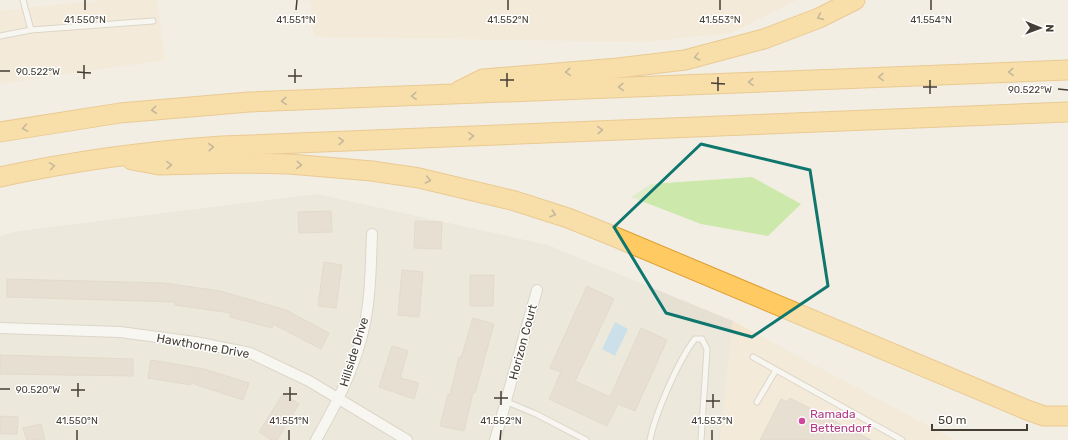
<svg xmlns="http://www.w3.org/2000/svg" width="1068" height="440" viewBox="0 0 1068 440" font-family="Rubik,sans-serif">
  <rect width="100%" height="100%" fill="#f2eee4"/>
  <path fill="#e6e0d2" d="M 317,194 L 548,245 L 733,321 L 720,440 L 0,440 L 0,236 L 18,231 Z"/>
  <path fill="#f5e4ce" d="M 99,0 L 157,0 L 165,60 L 0,84 L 0,11 Z
    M 294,0 L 797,0 L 732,33 L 645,42 L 314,37 L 310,1 Z
    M 733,321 L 955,440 L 720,440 Z"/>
  <path fill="#cde8ab" d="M 752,177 L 801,204 L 768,236 L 701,224 L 631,197 L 651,184 Z"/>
  <path fill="#9ecff1" d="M 615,322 L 628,329 L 615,356 L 602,349 Z"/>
  <path fill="#d7ccbc" stroke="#cfc1ac" d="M 331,211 L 332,232 L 299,233 L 298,212 Z
    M 415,221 L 442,222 L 441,249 L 414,248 Z
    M 324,262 L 342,265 L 336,308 L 318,306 Z
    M 402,270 L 423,272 L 419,317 L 398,315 Z
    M 470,275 L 494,275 L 493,306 L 470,306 Z
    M 7,279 L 164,283 L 220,291 L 286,310 L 329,333 L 321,349 L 273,324 L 272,328 L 230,317 L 231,313 L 175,305 L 175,302 L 7,297 Z
    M 587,286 L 614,299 L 575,381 L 610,397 L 641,328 L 667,340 L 635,411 L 618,404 L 607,426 L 549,399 L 561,372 L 550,368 Z
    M 473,318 L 494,324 L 475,393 L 473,392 L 464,431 L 440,426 L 448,394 L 450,395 L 459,357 L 461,358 Z
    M 392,346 L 408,351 L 400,378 L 419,383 L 414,399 L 379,387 Z
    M 0,355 L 133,359 L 133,376 L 0,374 Z
    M 151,360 L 204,369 L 249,383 L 243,400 L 191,383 L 191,385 L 148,378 Z
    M 283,394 L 299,404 L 277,440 L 271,440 L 259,432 Z
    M 790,398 L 871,440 L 760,440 L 781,399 L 787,402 Z
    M 0,416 L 18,417 L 17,434 L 0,434 Z
    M 41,424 L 45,440 L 27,440 L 23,428 Z"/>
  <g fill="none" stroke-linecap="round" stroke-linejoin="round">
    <g stroke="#c1b8a9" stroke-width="7">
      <path id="lane" d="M 23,0 L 31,30
        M 0,36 L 31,30 L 153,21
        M 753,357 L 902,440
        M 507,402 L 536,414 L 586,440
        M 757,402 L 776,370
        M 650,440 C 655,414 679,359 695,339 L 702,339 L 707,349 L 701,440"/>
    </g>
    <g stroke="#c1b8a9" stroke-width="12">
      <path id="street" d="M 0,328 L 120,332 L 195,342 L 250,353 L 309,381 L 407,440
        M 316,440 C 340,398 363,352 368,304 C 371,281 371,257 372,234
        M 495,440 L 537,290"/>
    </g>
    <g stroke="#df9e31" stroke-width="21">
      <path id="highway" d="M 459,91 L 483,79 L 618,68 L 685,60 L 764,39 L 819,18 L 855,0
        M 0,132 L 120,113 L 249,102 L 1068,70
        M 132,160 L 159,165 L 242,163 L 289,164 L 372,171 L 419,178 L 515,201 L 568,218 L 613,236 L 1027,410 L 1044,416 L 1068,416
        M 0,177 C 73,161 147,151 222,146 L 1068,112"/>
    </g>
    <use href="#lane" stroke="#fff" stroke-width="5"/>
    <use href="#street" stroke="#fff" stroke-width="10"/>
    <use href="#highway" stroke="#ffca62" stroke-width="19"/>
  </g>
  <defs><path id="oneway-chevron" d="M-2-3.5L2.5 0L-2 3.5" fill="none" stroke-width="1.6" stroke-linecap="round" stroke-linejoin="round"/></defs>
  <g stroke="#8f7646">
    <use href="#oneway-chevron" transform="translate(820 17) rotate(156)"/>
    <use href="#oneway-chevron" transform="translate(697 57) rotate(166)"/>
    <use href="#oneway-chevron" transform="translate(568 72) rotate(176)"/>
    <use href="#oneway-chevron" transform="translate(1011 72) rotate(178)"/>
    <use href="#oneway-chevron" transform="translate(881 77) rotate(178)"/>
    <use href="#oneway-chevron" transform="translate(751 82) rotate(178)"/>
    <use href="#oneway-chevron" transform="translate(621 87) rotate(178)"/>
    <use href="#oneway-chevron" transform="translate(414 96) rotate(177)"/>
    <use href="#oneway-chevron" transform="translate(284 101) rotate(178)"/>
    <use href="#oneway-chevron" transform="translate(154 110) rotate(174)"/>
    <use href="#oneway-chevron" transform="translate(25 128) rotate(170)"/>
    <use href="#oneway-chevron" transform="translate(600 130) rotate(-2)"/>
    <use href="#oneway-chevron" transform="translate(471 136) rotate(-3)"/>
    <use href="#oneway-chevron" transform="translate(341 141) rotate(-2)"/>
    <use href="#oneway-chevron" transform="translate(211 147) rotate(-4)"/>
    <use href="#oneway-chevron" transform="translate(169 165) rotate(-2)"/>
    <use href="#oneway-chevron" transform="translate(299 165) rotate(4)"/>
    <use href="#oneway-chevron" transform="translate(52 166) rotate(-9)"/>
    <use href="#oneway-chevron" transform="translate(428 180) rotate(13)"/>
    <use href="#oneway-chevron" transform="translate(553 214) rotate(18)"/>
  </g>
  <path d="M0 0H1068V440H0ZM 701,144 L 810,170 L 828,286 L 752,337 L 666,313 L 614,227 Z" fill="#f2eee4" fill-opacity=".55" fill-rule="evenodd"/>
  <path fill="none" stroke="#0f766e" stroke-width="3" stroke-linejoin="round" d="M 701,144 L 810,170 L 828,286 L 752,337 L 666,313 L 614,227 Z"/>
  <path fill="none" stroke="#443e34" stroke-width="1.5" d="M 85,10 L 85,0M 296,10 L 297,0M 508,10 L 508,0M 720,10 L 720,0M 931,10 L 931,0M 0,71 L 10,71M 77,72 L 91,73M 288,76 L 302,76M 84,79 L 84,65M 500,80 L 514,80M 295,83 L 295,69M 711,83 L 725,84M 507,87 L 507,73M 923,87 L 937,87M 1058,89 L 1068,90M 718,91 L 718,77M 930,94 L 930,80M 0,389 L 10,389M 71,390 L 85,390M 283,394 L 297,394M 78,397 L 78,383M 494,398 L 508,398M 290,401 L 290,387M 706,401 L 720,401M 501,405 L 501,391M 713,408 L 713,394M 77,440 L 77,430M 289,440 L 289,430M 500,440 L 501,430M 712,440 L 712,430"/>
  <circle fill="#d1479c" stroke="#fff" stroke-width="1.5" cx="802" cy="421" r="4"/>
  <g text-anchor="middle" stroke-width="3" stroke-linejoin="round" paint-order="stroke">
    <g font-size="12" fill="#443e34" stroke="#fff">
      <text transform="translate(523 342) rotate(-75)" y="4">Horizon Court</text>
      <text transform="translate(203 346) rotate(10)" y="4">Hawthorne Drive</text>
      <text transform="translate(354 352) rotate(-73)" y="4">Hillside Drive</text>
    </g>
    <g font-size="12" fill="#b23c85" stroke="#fff" text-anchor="start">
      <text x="810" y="418">Ramada<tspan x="810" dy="14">Bettendorf</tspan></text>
    </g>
  </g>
  <g font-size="10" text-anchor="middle" fill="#443e34" stroke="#fff" stroke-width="3" stroke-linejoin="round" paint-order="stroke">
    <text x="85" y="23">41.550°N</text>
    <text x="296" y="23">41.551°N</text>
    <text x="508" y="23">41.552°N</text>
    <text x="720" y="23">41.553°N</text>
    <text x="931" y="23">41.554°N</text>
    <text x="38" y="75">90.522°W</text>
    <text x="1030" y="93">90.522°W</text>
    <text x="38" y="393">90.520°W</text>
    <text x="77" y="424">41.550°N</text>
    <text x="289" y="424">41.551°N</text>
    <text x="501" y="424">41.552°N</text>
    <text x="712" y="424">41.553°N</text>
  </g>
  <g transform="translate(1040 28) rotate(91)" stroke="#ffffff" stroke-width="3" paint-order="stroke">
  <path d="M0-3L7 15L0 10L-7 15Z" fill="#443e34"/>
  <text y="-6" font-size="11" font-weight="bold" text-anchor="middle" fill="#443e34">N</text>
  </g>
  <path d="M932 424v6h95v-6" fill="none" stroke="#443e34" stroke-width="2"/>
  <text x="938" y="424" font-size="12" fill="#443e34" stroke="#ffffff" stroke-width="3" paint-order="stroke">50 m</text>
</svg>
